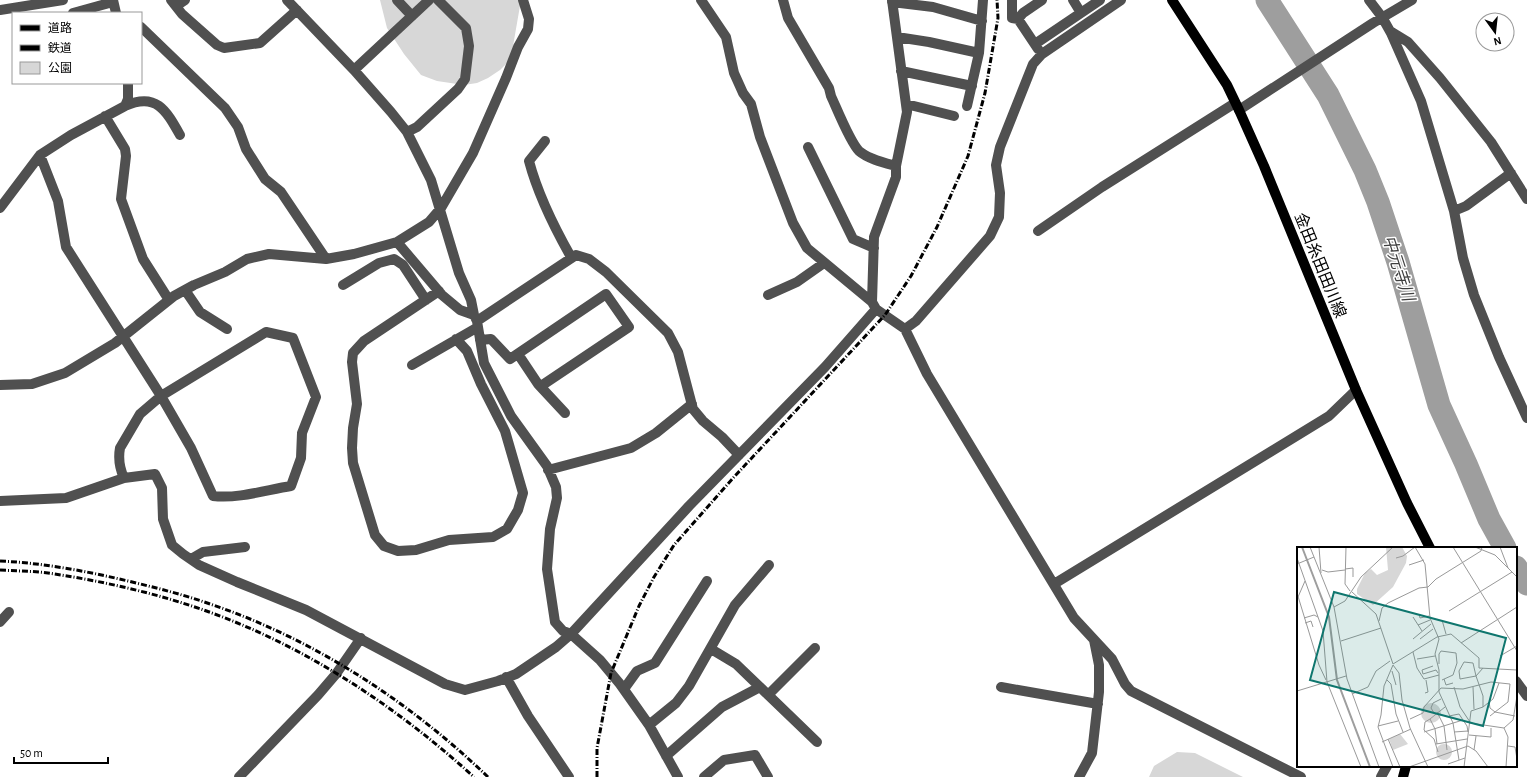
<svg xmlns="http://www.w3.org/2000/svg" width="1527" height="777" viewBox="0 0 1527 777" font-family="'Alegreya Sans','Noto Sans JP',sans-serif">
  <rect width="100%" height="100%" fill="#fff"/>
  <path fill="#d7d7d7" d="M 380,0 L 521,0 L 512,52 L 507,63 L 500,70 L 488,78 L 477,83 L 464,85 L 437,81 L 421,75 L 404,54 L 387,28 Z
    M 1177,752 L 1195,753 L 1243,777 L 1149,777 L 1154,766 Z"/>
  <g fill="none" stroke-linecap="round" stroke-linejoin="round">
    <path stroke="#9e9e9e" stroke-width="23" d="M 1267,0 L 1328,95 L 1365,170 L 1378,202 L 1398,262 L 1439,405 L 1466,464 L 1489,519 L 1505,548
      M 1516,567 L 1527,584"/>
    <path stroke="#505050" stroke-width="10" d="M 113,0 L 116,13
      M 171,0 L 182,14 L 217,45 L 224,48 L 260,43 L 297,10
      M 287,0 L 354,70 L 391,112 L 407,132 L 431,180 L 459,273 L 471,300 L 474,315 L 477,321 L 484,363 L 511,416 L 547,466 L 556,487 L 557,498 L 550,529 L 547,569 L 555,622 L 563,631 L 571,634 L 600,660 L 620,684 L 649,725 L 678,777
      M 397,0 L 412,16
      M 701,0 L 726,37 L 734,73 L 743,93 L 751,104 L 760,137 L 793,223 L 807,248 L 872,302
      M 783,0 L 788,18 L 829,88 L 831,96 C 837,109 850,142 859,151 C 868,159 885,163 896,166
      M 892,0 L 907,112 L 896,166 L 896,177 L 874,237 L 872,302 L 876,309 L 905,329 L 927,374 L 1074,618 L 1112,659 L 1125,684 L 1131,691 L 1301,777
      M 1012,0 L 1012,18 L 1018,19 L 1038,49
      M 1073,0 L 1081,13
      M 1369,0 L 1382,17 L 1391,33 L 1421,101 L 1454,211 L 1463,258 L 1474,295 L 1499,357 L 1527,418
      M 892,2 L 933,7 L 982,21
      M 176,6 L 185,0
      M 0,10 L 63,0
      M 73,13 L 113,2
      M 1018,19 L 1023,13 L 1042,0
      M 141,27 L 225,108 L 238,127 L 246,149 L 265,179 L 281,192 L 326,259
      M 1390,31 L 1408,42 L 1440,78 L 1491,142 L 1527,199
      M 897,37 L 929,42 L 979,53
      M 1035,44 L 1100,0
      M 354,70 L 429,0
      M 901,71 L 972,86
      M 906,104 L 954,116
      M 125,106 C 156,92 166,110 180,135
      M 967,106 L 979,53 L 983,0
      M 1239,110 L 1373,23 L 1412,0
      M 105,116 L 125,149 L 126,156 L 121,199 L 143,259 L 169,300
      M 407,132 L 417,127 L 458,89 L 465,79 L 469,46 L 466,28 L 438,0
      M 545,141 L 529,161 C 538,195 554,227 571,257
      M 808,147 L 853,239 L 874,248
      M 40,155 L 58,201 L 66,247 L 161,396 L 140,414 L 120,448 C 118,459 119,467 124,478
      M 0,208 L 40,155 L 71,135 L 125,106 L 128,99 L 128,83
      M 1454,211 L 1466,206 L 1511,173
      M 1038,231 L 1102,187 L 1235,103
      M 397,242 L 442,295 L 460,310 L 474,315
      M 343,285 L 379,263 L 394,259 L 403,265 L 426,300
      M 185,290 L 200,312 L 227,329
      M 439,291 L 364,341 L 353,353 L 352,362 L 357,404 L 353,428 L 352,448 L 353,463 L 375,535 L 384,546 L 398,551 L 416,550 L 449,540 L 493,537 L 507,529 L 518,510 L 523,493 L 505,431 L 481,384 L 467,351 L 456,339
      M 768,295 L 797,282 L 824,263
      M 477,321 L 576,255 L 589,259 L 606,272 L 668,333 L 678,352 L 693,409 L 703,421 L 722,437 L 739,455
      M 905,329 L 916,321 L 990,236 L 999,217 L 1000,193 L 996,165 L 1000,147 L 1033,64 L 1042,54 L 1121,0
      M 266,332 L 293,338 L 316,397 L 302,433 L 301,458 L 291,486 C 266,490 238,499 213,496 L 191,448 L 161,396 Z
      M 480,340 L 491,339 L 510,359 L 606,294 L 629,327 L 541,386
      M 518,354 L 538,384 L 565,413
      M 412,365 L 478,327
      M 0,385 L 32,384 L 65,373 L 115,343 L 174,296 L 194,285 L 225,272 L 247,259 L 269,254 L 326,259 L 354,254 L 397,242 L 429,222 L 441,208 L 473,153 L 506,78 L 518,47 L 528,29 L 529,19 L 523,0
      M 548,470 L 631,448 L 656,433 L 692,404
      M 0,501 L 66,498 L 124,478 L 155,474 L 162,488 L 163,519 L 172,545 L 183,554 L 199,565 L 237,582 L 306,610 L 445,684 L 465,690 L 498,681 L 516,674 L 556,647 L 571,634 L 689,506 L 825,367 L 876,309
      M 191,559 L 203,552 L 245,547
      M 1054,584 L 1329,416 L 1356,390
      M 0,622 L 9,612
      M 711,649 L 736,664 L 817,742
      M 506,677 L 528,716 L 569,777
      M 1516,681 L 1527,696
      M 1001,687 L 1098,704
      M 624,689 L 637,671 L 655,663 L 707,581
      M 768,695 L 815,648
      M 649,725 L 676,703 L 689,686 L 735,605 L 769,565
      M 666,756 L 722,707 L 760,687
      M 239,777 L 318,695 L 336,674 L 361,638
      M 704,777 L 724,760 L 755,755 L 768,777
      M 1079,777 L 1092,753 L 1099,692 L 1099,665 L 1094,640
      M 1381,777 L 1387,766"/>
    <path stroke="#000" stroke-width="10" d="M 1172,0 L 1227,85 L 1239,110 L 1264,166 L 1356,390 L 1407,503 L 1430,548
      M 1403,777 L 1406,766"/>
    <path stroke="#000" stroke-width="3" stroke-dasharray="6 2 1 2" stroke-linecap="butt" d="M 0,561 C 43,563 86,571 128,581 C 157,588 185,595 213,605 C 315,640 410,702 488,777
      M 0,570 C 16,571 32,571 48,573 C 103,581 160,594 212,613 C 310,649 398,708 474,777
      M 597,777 L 597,748 L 611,673 L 639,606 L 654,577 L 674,545 L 734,477 L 885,315 L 911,276 L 937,227 L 968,156 L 985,93 L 998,18 L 997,0"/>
  </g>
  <g text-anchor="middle" stroke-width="3" stroke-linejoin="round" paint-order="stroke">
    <g font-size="16" fill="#000" stroke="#fff">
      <text transform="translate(1321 265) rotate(68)" y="6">金田糸田田川線</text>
    </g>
    <g font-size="17" font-style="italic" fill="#3f3f3f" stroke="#fff">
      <text transform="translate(1399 268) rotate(72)" y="6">中元寺川</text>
    </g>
  </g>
  <g transform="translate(1297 547)">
    <rect width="220" height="220" fill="#fff"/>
    <path d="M 89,0 L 105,0 L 110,9 L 109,16 L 96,40 L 76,58 L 60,47 L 60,42 L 68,26 L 74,22 L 80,28 L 91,23 ZM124 166a10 10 0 1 1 20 0a10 10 0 1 1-20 0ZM 103,187 L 111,197 L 96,203 L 92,192 ZM139 205a8 8 0 1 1 16 0a8 8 0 1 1-16 0Z" fill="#d7d7d7"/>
    <path fill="none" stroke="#9e9e9e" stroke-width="2" d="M 5,0 L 32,70 L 40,133 L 73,220"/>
    <path fill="none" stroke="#999" stroke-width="1" d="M 13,0 L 37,60M 22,0 L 24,26M 49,0 L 48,37 L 53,44M 118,0 L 128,17 L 133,71 L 142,92 L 138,107 L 142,123 L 142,145 L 156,176 L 162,213M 156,0 L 220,104M 178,0 L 198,8 L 220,30M 203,0 L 211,21M 0,11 L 26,84 L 30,135 L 64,220M 99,11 L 106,9 L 118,0M 0,17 L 17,10M 112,18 L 127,13M 48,22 L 56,21 L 56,30M 25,23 L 31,25 L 48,23M 55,45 L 79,67 L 96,117M 0,46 L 22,118 L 29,133M 1,50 L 8,34M 152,64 L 215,25M 122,67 L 123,71 L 132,69M 116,70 L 125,84M 7,71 L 17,68 L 21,70M 145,73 L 149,87M 82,74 L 85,61 L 91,56 L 122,41 L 131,40 L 139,32 L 184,4 L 185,0M 8,76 L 14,74 L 16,80M 121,78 L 133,73M 116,92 L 134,77M 123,92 L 136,82M 44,94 L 84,81M 164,96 L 220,60M 116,105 L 120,121 L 127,132 L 142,128M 203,109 L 220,99M 120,112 L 138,109M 167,115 L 176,116 L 179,129 L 163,132 L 162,124 ZM 96,117 L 140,90 L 154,87 L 182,111 L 182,121 L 220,123M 142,117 L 142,107 L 144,104 L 159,106 L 160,116 L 156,128 L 145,133M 96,118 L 102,126 L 105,153 L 113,181 L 131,220M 136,119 L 125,123 L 126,127 L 139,123 L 141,126M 95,124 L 99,138M 147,132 L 149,138 L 156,136M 90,133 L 94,137 L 99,167 L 106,185M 157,140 L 163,160 L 173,175M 176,140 L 177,162M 0,144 L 49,129M 128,146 L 131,145 L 129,133M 55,147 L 71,140 L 79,124 L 93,114M 192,155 L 193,161 L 198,165 L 193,169M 186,160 L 186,149 L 179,129 L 186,121M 140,165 L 147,179 L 150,203M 137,166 L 134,161 L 136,156 L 144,152M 152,169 L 162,167 L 170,179 L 171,185M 113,172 L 126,166 L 127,160 L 144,141 L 166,142 L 194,135 L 213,137 L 211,155 L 198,165 L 218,169M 133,172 L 128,175 L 127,183 L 137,192 L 141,205M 173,176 L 207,181 L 216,173 L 220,149M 81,179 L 101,174M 207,181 L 211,190 L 209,220M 127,185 L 166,173M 157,185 L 171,184M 172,188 L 194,190 L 194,181M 91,192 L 103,220M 85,195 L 114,182M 139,197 L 170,192M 140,197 L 138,182 L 133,172 L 148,160M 211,199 L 218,200 L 220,212M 177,203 L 179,189M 151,217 L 168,211M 82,220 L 50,132 L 37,60 L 48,54 L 64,30 L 96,0M 96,220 L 81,180 L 84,168 L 87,139 L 96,118M 112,220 L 171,199 L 179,204 L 191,220M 167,220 L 174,164 L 186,160 L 196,152 L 202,136"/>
    <path fill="#0f766e" fill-opacity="0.15" stroke="#0f766e" stroke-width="2" d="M 37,45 L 209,91 L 186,179 L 13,133 Z"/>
    <rect width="220" height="220" fill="none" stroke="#000" stroke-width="2"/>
  </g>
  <rect x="12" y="12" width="130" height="72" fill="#ffffff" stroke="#999999"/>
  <rect x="20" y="25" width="20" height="6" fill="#000000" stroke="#999999"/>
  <text x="48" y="32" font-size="12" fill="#000000">道路</text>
  <rect x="20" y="45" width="20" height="6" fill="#000000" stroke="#999999"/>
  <text x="48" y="52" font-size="12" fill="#000000">鉄道</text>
  <rect x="20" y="62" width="20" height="12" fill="#d7d7d7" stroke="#999999"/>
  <text x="48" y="72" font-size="12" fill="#000000">公園</text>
  <g transform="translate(1495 32) rotate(165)"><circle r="19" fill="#ffffff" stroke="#999999"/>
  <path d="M0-3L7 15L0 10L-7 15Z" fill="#000000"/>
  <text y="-6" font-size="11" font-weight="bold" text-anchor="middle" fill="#000000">N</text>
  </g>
  <path d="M14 757v6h94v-6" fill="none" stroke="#000000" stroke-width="2"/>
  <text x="20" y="757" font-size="12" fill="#000000" stroke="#ffffff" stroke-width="3" paint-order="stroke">50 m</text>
</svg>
